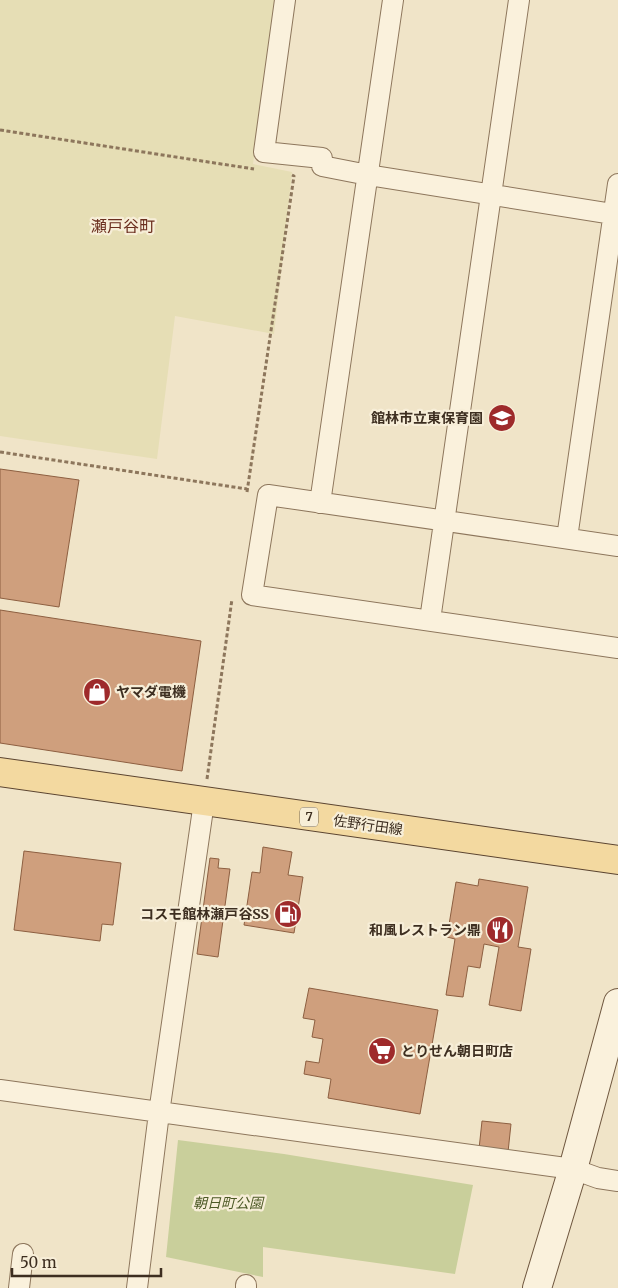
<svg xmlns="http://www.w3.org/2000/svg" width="618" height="1288" viewBox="0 0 618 1288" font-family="Merriweather,'Noto Sans JP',serif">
  <rect width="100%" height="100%" fill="#f0e4c8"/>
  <path fill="#e6deb5" d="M 0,0 L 276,0 L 253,164 L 292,172 L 274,334 L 175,316 L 157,459 L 0,436 Z"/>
  <path fill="#c9cf9b" d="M 178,1140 L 284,1154 L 473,1185 L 455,1274 L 263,1247 L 263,1277 L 166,1257 Z"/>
  <path fill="#cf9f7d" stroke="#8d5f41" d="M 0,469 L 79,480 L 59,607 L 0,598 Z
    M 0,610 L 201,641 L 182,771 L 0,743 Z
    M 263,847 L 292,852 L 288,875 L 303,877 L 294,933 L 244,925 L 252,872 L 260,873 Z
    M 24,851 L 121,863 L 113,925 L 102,924 L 100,941 L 14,930 Z
    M 210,858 L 219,859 L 218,868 L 230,869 L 218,957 L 197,954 Z
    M 479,879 L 528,887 L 518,947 L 531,949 L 521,1011 L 489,1005 L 499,947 L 484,944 L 480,968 L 468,966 L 463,997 L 446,995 L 455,939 L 447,937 L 456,882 L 478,886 Z
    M 309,988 L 438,1010 L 420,1114 L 328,1098 L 331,1079 L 304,1074 L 306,1061 L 319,1063 L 323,1039 L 312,1037 L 315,1020 L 303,1018 Z
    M 482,1121 L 511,1124 L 508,1152 L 479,1149 Z"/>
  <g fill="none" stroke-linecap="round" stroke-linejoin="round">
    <g stroke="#8d765c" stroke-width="22">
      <path id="street" d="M 285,0 L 264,152 L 322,158 L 322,166 L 368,175 L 618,215
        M 320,503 L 393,0
        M 567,538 L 618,184
        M 618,546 L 268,495 L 252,595 L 618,648
        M 430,620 L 519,0
        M 0,1090 L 573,1169 L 598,1178 L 618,1181
        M 19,1288 L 23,1254
        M 137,1288 L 159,1113 L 204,802
        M 246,1288 L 246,1285"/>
    </g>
    <g stroke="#6f573f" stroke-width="30">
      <path id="secondary" d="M 537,1288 L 573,1169 L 618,1003"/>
    </g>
    <g stroke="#5b4430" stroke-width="30">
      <path id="primary" d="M 0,772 L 618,860"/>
    </g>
    <path stroke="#8d765c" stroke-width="3" stroke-dasharray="4 2.5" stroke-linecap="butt" d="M 0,130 L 254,169
      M 0,452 L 247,489
      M 247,492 L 294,176 L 292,175
      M 207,779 L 232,599"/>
    <use href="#street" stroke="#faf1dc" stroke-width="20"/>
    <use href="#secondary" stroke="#faf1dc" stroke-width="28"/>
    <use href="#primary" stroke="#f3d9a0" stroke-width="28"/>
  </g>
  <defs>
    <g id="school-disc" transform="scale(1.4375)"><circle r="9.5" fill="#9e2a2b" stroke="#f7eed8"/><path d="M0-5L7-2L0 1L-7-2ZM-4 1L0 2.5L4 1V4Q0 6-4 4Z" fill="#fff"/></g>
    <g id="shop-disc" transform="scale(1.4375)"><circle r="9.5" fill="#9e2a2b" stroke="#f7eed8"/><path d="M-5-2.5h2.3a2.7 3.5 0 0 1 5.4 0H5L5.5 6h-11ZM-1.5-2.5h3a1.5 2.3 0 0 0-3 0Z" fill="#fff"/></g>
    <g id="fuel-disc" transform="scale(1.4375)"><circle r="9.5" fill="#9e2a2b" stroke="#f7eed8"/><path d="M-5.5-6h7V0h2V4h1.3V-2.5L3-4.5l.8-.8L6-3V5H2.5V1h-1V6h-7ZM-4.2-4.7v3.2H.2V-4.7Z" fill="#fff"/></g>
    <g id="restaurant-disc" transform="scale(1.4375)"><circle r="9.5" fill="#9e2a2b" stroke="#f7eed8"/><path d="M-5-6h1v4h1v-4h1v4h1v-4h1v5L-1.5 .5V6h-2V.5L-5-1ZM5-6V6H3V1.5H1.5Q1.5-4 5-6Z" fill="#fff"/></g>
    <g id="supermarket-disc" transform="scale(1.4375)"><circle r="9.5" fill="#9e2a2b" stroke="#f7eed8"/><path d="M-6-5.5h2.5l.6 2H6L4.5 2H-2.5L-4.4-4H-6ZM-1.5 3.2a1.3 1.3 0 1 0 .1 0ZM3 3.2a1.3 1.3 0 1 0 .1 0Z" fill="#fff"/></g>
  </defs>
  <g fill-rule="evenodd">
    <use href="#school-disc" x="502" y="418"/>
    <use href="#shop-disc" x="97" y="692"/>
    <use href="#fuel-disc" x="288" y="914"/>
    <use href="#restaurant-disc" x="500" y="930"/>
    <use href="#supermarket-disc" x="382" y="1051"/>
  </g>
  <g text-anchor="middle" stroke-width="4.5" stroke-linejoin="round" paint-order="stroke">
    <rect fill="#f7eed8" stroke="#756857" stroke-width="1" x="300" y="807.5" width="18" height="19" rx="4"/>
    <g font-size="12" font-weight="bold" fill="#3d2e20">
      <text x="309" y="821">7</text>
    </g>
    <g font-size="14" font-weight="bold" fill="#3d2e20" stroke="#f7eed8" text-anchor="end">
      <text x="483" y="423">館林市立東保育園</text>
      <text x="116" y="697" text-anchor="start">ヤマダ電機</text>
      <text x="269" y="919">コスモ館林瀬戸谷SS</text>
      <text x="481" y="935">和風レストラン鼎</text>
      <text x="401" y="1056" text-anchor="start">とりせん朝日町店</text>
    </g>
    <g font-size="14" fill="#3d2e20" stroke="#f7eed8">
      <text transform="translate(368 825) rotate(8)" y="5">佐野行田線</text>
    </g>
    <g font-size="14" font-style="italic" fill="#4d5a26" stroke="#f7eed8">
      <text x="228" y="1208">朝日町公園</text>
    </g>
    <g font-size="16" fill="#6b2e1e" stroke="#f7eed8">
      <text x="123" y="232">瀬戸谷町</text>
    </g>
  </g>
  <path d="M12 1268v8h149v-8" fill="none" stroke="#3d2e20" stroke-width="2.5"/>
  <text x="20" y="1268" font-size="15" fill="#3d2e20" stroke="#f7eed8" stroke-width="4" paint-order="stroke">50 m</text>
</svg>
